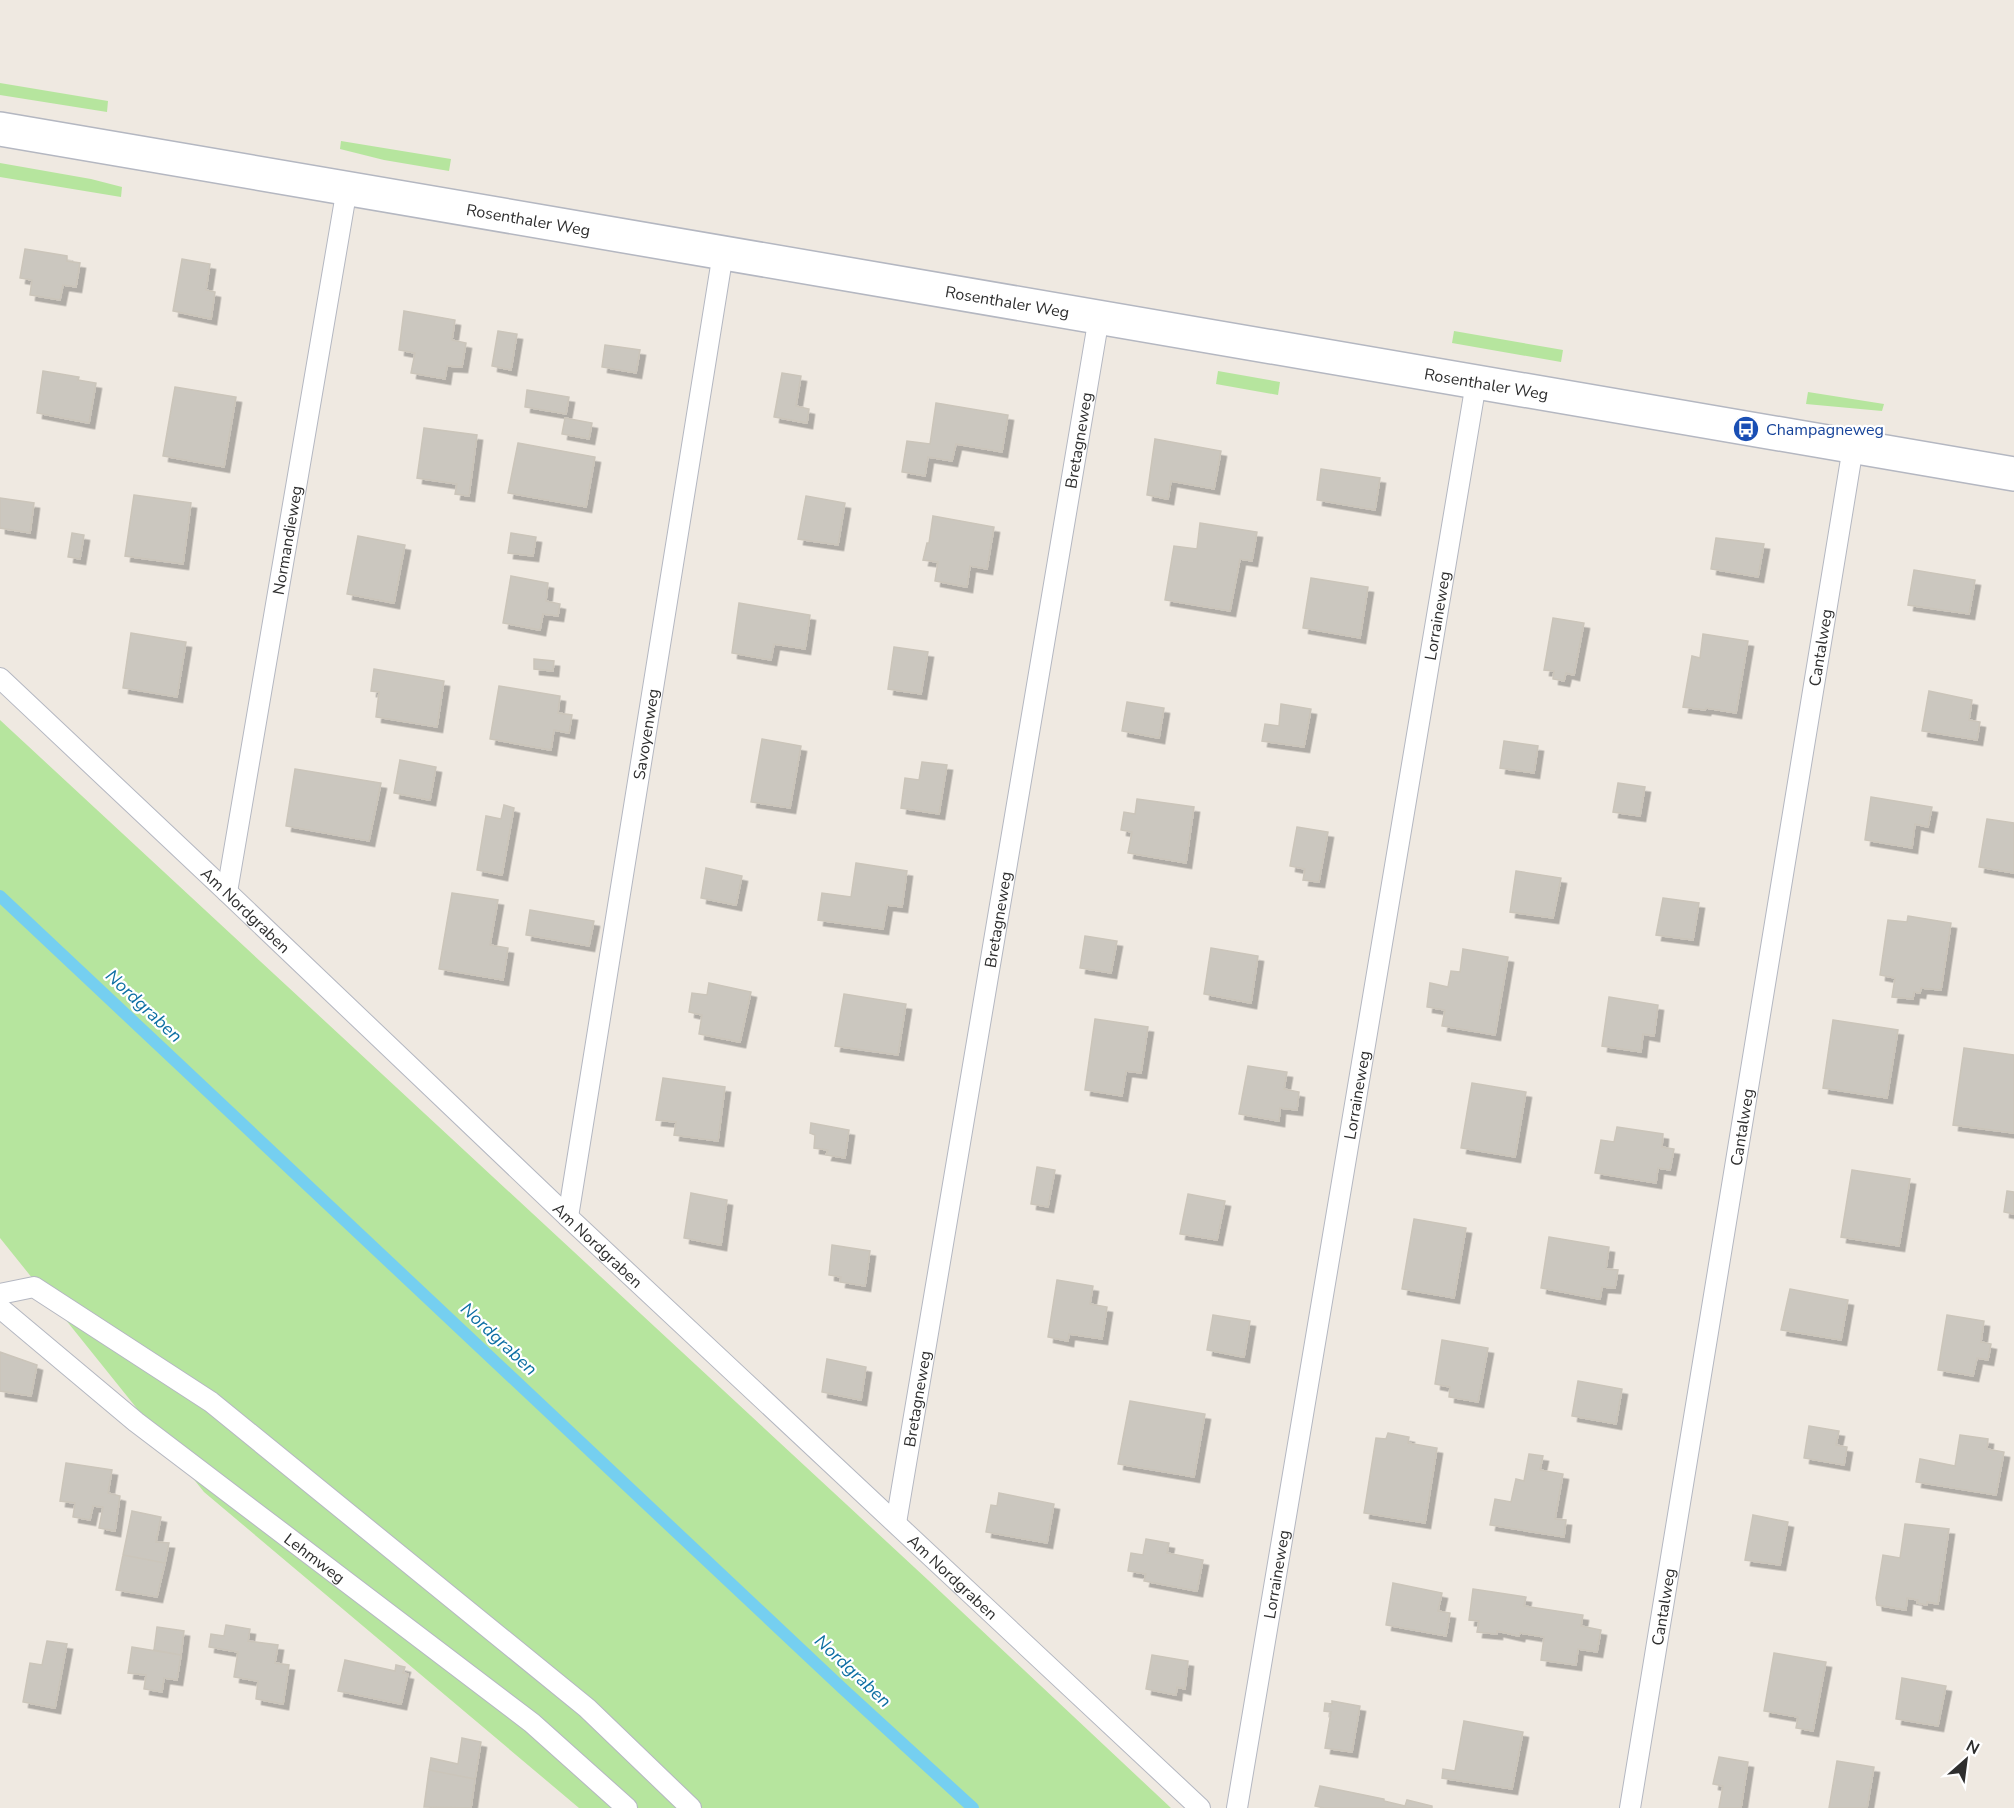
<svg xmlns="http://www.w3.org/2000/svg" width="2014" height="1808" viewBox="0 0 2014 1808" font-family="'Nunito Sans',sans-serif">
  <defs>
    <filter id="shadow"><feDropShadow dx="5.5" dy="5.5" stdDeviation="0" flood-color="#0004"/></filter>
  </defs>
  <rect width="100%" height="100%" fill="#efe9e1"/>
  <path fill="#b6e59e" d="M 0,83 L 108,101 L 107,112 L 0,95 Z
    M 341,141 L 451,159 L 449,171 L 384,160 L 340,149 Z
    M 0,163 L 91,179 L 122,187 L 121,197 L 0,177 Z
    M 1454,331 L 1563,350 L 1561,362 L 1452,343 Z
    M 1218,371 L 1280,382 L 1278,395 L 1216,384 Z
    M 1808,392 L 1884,404 L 1882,411 L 1806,404 Z
    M 0,720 L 928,1580 L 1171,1808 L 579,1808 L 204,1492 L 0,1238 Z"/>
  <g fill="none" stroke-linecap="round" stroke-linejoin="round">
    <path stroke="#75cff0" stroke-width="12" d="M 0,896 L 842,1688 L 973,1808"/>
  </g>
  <path fill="#cbc7bf" stroke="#cbc5ba" stroke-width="1.5" filter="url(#shadow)" d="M 25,249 L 67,256 L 67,261 L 80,263 L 76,287 L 63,285 L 60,300 L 30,295 L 32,280 L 20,278 Z
    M 182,259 L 210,264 L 206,290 L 215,292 L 211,319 L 173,311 Z
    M 404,311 L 455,320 L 452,340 L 466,343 L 462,367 L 447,366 L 445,379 L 411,373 L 415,353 L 399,350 Z
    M 498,331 L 517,334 L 511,370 L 492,366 Z
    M 605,345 L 640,350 L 636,373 L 602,367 Z
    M 43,371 L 79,377 L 78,380 L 96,383 L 89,423 L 37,413 Z
    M 782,373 L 801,376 L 796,406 L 809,409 L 807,423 L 774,417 Z
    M 175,387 L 236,397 L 224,467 L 163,456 Z
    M 527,390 L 569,397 L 566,414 L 525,407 Z
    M 936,403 L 1008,415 L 1002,452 L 956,444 L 952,461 L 928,457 L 925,476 L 902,472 L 907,441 L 930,444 Z
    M 565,418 L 592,423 L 589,439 L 562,434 Z
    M 424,428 L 477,435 L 469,496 L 455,494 L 457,484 L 417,478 Z
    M 1155,439 L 1221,451 L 1214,489 L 1171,481 L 1168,499 L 1147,495 Z
    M 518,443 L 595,457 L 586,507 L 508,493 Z
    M 1321,469 L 1380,478 L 1375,510 L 1317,500 Z
    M 134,495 L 191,503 L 183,564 L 125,556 Z
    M 806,496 L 845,503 L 838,545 L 798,539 Z
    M 0,498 L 34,503 L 30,533 L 0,528 Z
    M 933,516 L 994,527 L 987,569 L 970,566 L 967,587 L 935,581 L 938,562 L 923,560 L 927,543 L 929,543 Z
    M 1200,523 L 1257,532 L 1252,561 L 1240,559 L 1230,611 L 1165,600 L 1174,546 L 1197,549 Z
    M 72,533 L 84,535 L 80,559 L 68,557 Z
    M 511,533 L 536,537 L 533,556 L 508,553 Z
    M 358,536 L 405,545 L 394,603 L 347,594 Z
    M 1716,538 L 1764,544 L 1758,577 L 1711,569 Z
    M 1914,570 L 1975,580 L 1969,614 L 1908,605 Z
    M 511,576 L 548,583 L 546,601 L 560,604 L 558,616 L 543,614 L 540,630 L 503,623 Z
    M 1311,578 L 1368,587 L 1360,638 L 1303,628 Z
    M 739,603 L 810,615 L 805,649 L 774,644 L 771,660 L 732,653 Z
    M 1553,618 L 1584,623 L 1574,675 L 1566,673 L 1564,681 L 1553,679 L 1554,671 L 1544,670 Z
    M 131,633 L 186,642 L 177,697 L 123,688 Z
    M 1703,634 L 1748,641 L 1736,713 L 1706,708 L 1705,710 L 1683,707 L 1692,656 L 1700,658 Z
    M 894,647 L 928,652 L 921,694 L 888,689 Z
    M 534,659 L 554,661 L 553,671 L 534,669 Z
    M 374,669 L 444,681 L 437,727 L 376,717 L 379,692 L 371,691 Z
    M 499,686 L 560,696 L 558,713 L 572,715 L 569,733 L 554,730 L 551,750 L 490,739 Z
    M 1929,691 L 1972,700 L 1969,720 L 1980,722 L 1977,740 L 1922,731 Z
    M 1127,702 L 1164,708 L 1159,738 L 1122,731 Z
    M 1281,704 L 1311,709 L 1304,747 L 1262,741 L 1265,724 L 1279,726 Z
    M 762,739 L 801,746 L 790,808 L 751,802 Z
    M 1504,741 L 1538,746 L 1534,773 L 1500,768 Z
    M 400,760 L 436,767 L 430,800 L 394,793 Z
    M 922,762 L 947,765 L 939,814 L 901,808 L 905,778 L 919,780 Z
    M 295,769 L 381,783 L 369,841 L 286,826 Z
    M 1618,783 L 1645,787 L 1640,816 L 1613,812 Z
    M 1871,797 L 1932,807 L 1928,827 L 1915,824 L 1912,848 L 1865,840 Z
    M 1137,799 L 1194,807 L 1186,863 L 1128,853 L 1132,832 L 1121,830 L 1124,812 L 1135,814 Z
    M 504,805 L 514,808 L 502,875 L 477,870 L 486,816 L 501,819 Z
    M 1987,819 L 2014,823 L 2014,873 L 1979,867 Z
    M 1297,827 L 1328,832 L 1319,882 L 1303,880 L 1305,869 L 1290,866 Z
    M 856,863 L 907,871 L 902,907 L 887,905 L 883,929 L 818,920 L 822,893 L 851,897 Z
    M 706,868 L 742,876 L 736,905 L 701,898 Z
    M 1516,871 L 1561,878 L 1553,918 L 1510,912 Z
    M 452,893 L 498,900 L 490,945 L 508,948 L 503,980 L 439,969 Z
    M 1663,898 L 1699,903 L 1693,940 L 1656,935 Z
    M 530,910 L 594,921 L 589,946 L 526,935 Z
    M 1908,916 L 1951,923 L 1941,990 L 1921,988 L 1920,993 L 1914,992 L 1913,999 L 1892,997 L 1895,978 L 1880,975 L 1888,920 L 1907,922 Z
    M 1085,936 L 1117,941 L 1111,973 L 1080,968 Z
    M 1211,948 L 1258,956 L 1251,1003 L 1204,994 Z
    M 1463,949 L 1508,957 L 1495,1035 L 1442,1026 L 1445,1010 L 1427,1007 L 1430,983 L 1448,987 L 1451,971 L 1460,972 Z
    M 709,983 L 751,992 L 740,1042 L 699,1034 L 702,1015 L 689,1012 L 692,993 L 707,995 Z
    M 844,994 L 906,1004 L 898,1055 L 835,1046 Z
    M 1609,997 L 1658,1005 L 1654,1036 L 1643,1034 L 1641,1052 L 1602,1046 Z
    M 1095,1019 L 1148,1027 L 1141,1073 L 1126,1071 L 1122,1096 L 1085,1090 Z
    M 1833,1020 L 1898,1030 L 1887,1098 L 1823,1088 Z
    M 1964,1048 L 2014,1055 L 2014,1133 L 1953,1125 Z
    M 1248,1066 L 1287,1072 L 1284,1089 L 1299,1092 L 1297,1110 L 1280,1108 L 1279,1121 L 1239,1114 Z
    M 663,1078 L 725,1087 L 718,1141 L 674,1135 L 676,1122 L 656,1120 Z
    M 1472,1083 L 1526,1092 L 1515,1157 L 1461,1148 Z
    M 811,1123 L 849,1130 L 845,1158 L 826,1155 L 828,1150 L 814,1148 L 815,1135 L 810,1133 Z
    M 1617,1127 L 1663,1134 L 1662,1147 L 1674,1149 L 1670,1170 L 1658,1168 L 1656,1183 L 1595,1173 L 1601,1140 L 1614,1142 Z
    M 1037,1167 L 1055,1170 L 1048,1207 L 1031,1204 Z
    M 1852,1170 L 1910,1179 L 1899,1246 L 1841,1237 Z
    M 2007,1191 L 2014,1192 L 2014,1214 L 2004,1212 Z
    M 691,1193 L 727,1200 L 721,1245 L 684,1238 Z
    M 1188,1194 L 1225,1201 L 1217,1240 L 1180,1234 Z
    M 1414,1219 L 1466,1228 L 1454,1298 L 1402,1289 Z
    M 1549,1237 L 1609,1247 L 1606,1269 L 1618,1270 L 1615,1288 L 1602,1287 L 1600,1299 L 1541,1288 Z
    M 832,1245 L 870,1251 L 865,1286 L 840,1282 L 841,1277 L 829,1275 Z
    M 1057,1280 L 1093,1286 L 1090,1304 L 1107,1307 L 1102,1339 L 1069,1334 L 1068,1341 L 1048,1337 Z
    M 1790,1289 L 1848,1300 L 1841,1340 L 1781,1330 Z
    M 1213,1315 L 1250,1321 L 1244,1357 L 1207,1350 Z
    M 1947,1315 L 1984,1321 L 1981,1342 L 1991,1344 L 1988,1360 L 1977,1358 L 1973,1376 L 1938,1370 Z
    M 1442,1340 L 1488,1348 L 1478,1402 L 1449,1397 L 1450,1387 L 1435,1384 Z
    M 0,1352 L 37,1365 L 31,1396 L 0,1391 Z
    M 827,1359 L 866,1367 L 861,1400 L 822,1392 Z
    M 1578,1381 L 1622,1389 L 1616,1424 L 1572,1416 Z
    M 1130,1401 L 1205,1414 L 1194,1477 L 1118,1464 Z
    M 1809,1426 L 1839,1431 L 1836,1445 L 1847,1447 L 1844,1465 L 1804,1458 Z
    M 1388,1433 L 1409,1437 L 1408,1443 L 1437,1448 L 1425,1523 L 1364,1513 L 1376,1438 L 1386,1439 Z
    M 1960,1435 L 1988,1439 L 1987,1449 L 2004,1452 L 1996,1495 L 1916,1482 L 1920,1459 L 1955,1466 Z
    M 1529,1454 L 1543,1456 L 1540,1470 L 1563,1474 L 1555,1519 L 1566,1520 L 1564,1537 L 1490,1525 L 1495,1499 L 1511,1502 L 1516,1479 L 1524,1481 Z
    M 66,1463 L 112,1470 L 108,1493 L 120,1496 L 115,1531 L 99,1528 L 103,1507 L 93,1506 L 90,1520 L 73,1517 L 75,1503 L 60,1501 Z
    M 999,1493 L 1054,1504 L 1047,1543 L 986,1532 L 991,1505 L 997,1506 Z
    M 132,1511 L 161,1517 L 156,1542 L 169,1543 L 165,1563 L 123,1555 Z
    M 1753,1515 L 1788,1522 L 1780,1565 L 1745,1560 Z
    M 1905,1524 L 1949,1529 L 1938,1604 L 1927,1602 L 1927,1605 L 1917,1603 L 1918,1600 L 1907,1598 L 1906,1610 L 1877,1605 L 1876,1598 L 1883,1555 L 1900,1558 Z
    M 1146,1539 L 1169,1543 L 1167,1553 L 1203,1560 L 1197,1591 L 1144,1581 L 1146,1574 L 1128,1571 L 1131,1553 L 1143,1555 Z
    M 123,1555 L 165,1563 L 157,1597 L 116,1590 Z
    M 1393,1583 L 1442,1593 L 1438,1611 L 1450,1613 L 1446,1636 L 1386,1625 Z
    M 1473,1589 L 1526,1597 L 1524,1606 L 1583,1615 L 1581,1626 L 1601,1630 L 1597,1652 L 1578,1649 L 1576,1665 L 1541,1660 L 1544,1637 L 1520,1633 L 1519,1636 L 1497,1631 L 1497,1634 L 1477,1632 L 1479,1621 L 1469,1620 Z
    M 226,1625 L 250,1629 L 248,1641 L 278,1645 L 275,1663 L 289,1665 L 283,1704 L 256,1699 L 258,1681 L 234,1677 L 238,1652 L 209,1647 L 211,1634 L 224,1636 Z
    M 157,1627 L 184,1631 L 181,1655 L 154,1650 Z
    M 47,1641 L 67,1644 L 55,1708 L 23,1702 L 30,1663 L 42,1665 Z
    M 132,1647 L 181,1655 L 177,1680 L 164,1678 L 162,1692 L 144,1689 L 146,1675 L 128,1673 Z
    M 1774,1653 L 1826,1662 L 1813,1731 L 1796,1728 L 1798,1717 L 1764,1711 Z
    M 1152,1655 L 1188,1661 L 1185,1689 L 1177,1687 L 1176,1695 L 1146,1689 Z
    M 345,1660 L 395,1671 L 396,1665 L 405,1667 L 403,1673 L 408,1674 L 401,1704 L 338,1691 Z
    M 1902,1678 L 1946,1686 L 1938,1726 L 1896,1719 Z
    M 1332,1701 L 1360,1706 L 1352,1752 L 1325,1748 L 1331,1712 L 1324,1711 L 1325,1703 L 1332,1704 Z
    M 1464,1721 L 1523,1732 L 1512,1789 L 1442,1778 L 1443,1769 L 1455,1771 Z
    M 462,1738 L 481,1742 L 475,1779 L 429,1770 L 431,1758 L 458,1764 Z
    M 1719,1757 L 1748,1762 L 1741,1808 L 1719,1808 L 1723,1786 L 1713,1784 Z
    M 1837,1761 L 1874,1767 L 1867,1808 L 1829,1808 Z
    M 429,1770 L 475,1779 L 471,1808 L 424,1807 Z
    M 1320,1786 L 1384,1799 L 1384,1801 L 1405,1806 L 1407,1800 L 1432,1806 L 1432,1808 L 1324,1808 L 1315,1806 Z"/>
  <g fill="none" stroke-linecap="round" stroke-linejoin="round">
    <g stroke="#b4b7c1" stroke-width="22">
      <g id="service">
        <path id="s1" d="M 0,678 L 227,892 L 568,1217 L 1200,1808"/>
        <path id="s2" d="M 227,892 L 347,188"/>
        <path id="s3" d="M 568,1217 L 723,253"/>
        <path d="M 0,1294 L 34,1287 L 211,1402 L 587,1708 L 691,1808"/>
        <path id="s4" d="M 0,1308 L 136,1422 L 532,1723 L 627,1808"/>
        <path id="s5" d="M 896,1523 L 1099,317"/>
        <path id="s6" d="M 1237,1808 L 1476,383"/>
        <path id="s7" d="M 1630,1808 L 1853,447"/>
      </g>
    </g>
    <g stroke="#b4b7c1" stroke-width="36">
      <g id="secondary">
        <path id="s8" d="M 0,129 L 2014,474"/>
      </g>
    </g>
    <use href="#service" stroke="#fff" stroke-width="20"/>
    <use href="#secondary" stroke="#fff" stroke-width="33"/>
  </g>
  <defs>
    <g id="bus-disc" transform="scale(1.35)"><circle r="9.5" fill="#1a4fb4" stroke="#fff"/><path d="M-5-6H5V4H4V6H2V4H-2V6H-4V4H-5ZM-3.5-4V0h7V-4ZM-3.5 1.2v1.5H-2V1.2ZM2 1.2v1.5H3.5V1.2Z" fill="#fff"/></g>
  </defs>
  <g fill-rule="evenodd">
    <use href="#bus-disc" x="1746" y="429"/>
  </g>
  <g text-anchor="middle" stroke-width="4.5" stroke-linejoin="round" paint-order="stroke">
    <g font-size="16" fill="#2e2e2e" stroke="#fff">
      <text dy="6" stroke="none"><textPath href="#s8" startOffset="536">Rosenthaler Weg</textPath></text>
      <text dy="6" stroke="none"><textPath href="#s8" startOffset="1022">Rosenthaler Weg</textPath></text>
      <text dy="6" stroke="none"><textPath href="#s8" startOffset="1508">Rosenthaler Weg</textPath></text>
      <text dy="6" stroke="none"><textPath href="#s5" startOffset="1098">Bretagneweg</textPath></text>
      <text dy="6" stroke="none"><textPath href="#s2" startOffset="357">Normandieweg</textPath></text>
      <text dy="6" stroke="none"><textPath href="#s6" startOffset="1209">Lorraineweg</textPath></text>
      <text dy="6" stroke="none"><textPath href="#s7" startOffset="1176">Cantalweg</textPath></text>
      <text dy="6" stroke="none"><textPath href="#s3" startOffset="489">Savoyenweg</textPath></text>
      <text dy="6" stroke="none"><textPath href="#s1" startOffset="338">Am Nordgraben</textPath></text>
      <text dy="6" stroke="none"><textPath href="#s5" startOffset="612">Bretagneweg</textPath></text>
      <text dy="6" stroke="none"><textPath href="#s6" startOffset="723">Lorraineweg</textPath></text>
      <text dy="6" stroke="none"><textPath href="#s7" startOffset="690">Cantalweg</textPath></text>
      <text dy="6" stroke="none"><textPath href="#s1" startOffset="824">Am Nordgraben</textPath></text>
      <text dy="6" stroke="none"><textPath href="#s5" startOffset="126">Bretagneweg</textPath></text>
      <text dy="6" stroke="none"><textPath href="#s4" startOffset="402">Lehmweg</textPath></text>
      <text dy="6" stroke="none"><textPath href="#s6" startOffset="237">Lorraineweg</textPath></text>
      <text dy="6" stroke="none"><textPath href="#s1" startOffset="1310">Am Nordgraben</textPath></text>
      <text dy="6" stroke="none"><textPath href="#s7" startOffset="204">Cantalweg</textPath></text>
    </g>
    <g font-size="16" fill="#164399" stroke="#fff" text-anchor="start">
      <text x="1766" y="435">Champagneweg</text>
    </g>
    <g font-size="18" font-style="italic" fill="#0d6fa3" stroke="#fff">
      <text transform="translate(144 1006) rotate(43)" y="6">Nordgraben</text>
      <text transform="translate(499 1339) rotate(43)" y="6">Nordgraben</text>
      <text transform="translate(853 1671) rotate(43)" y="6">Nordgraben</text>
    </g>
  </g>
  <g transform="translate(1966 1760) rotate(28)" stroke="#ffffff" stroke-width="4.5" paint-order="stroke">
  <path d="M0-4.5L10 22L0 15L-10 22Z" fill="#2e2e2e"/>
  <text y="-9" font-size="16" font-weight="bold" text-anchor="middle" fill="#2e2e2e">N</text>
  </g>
</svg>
